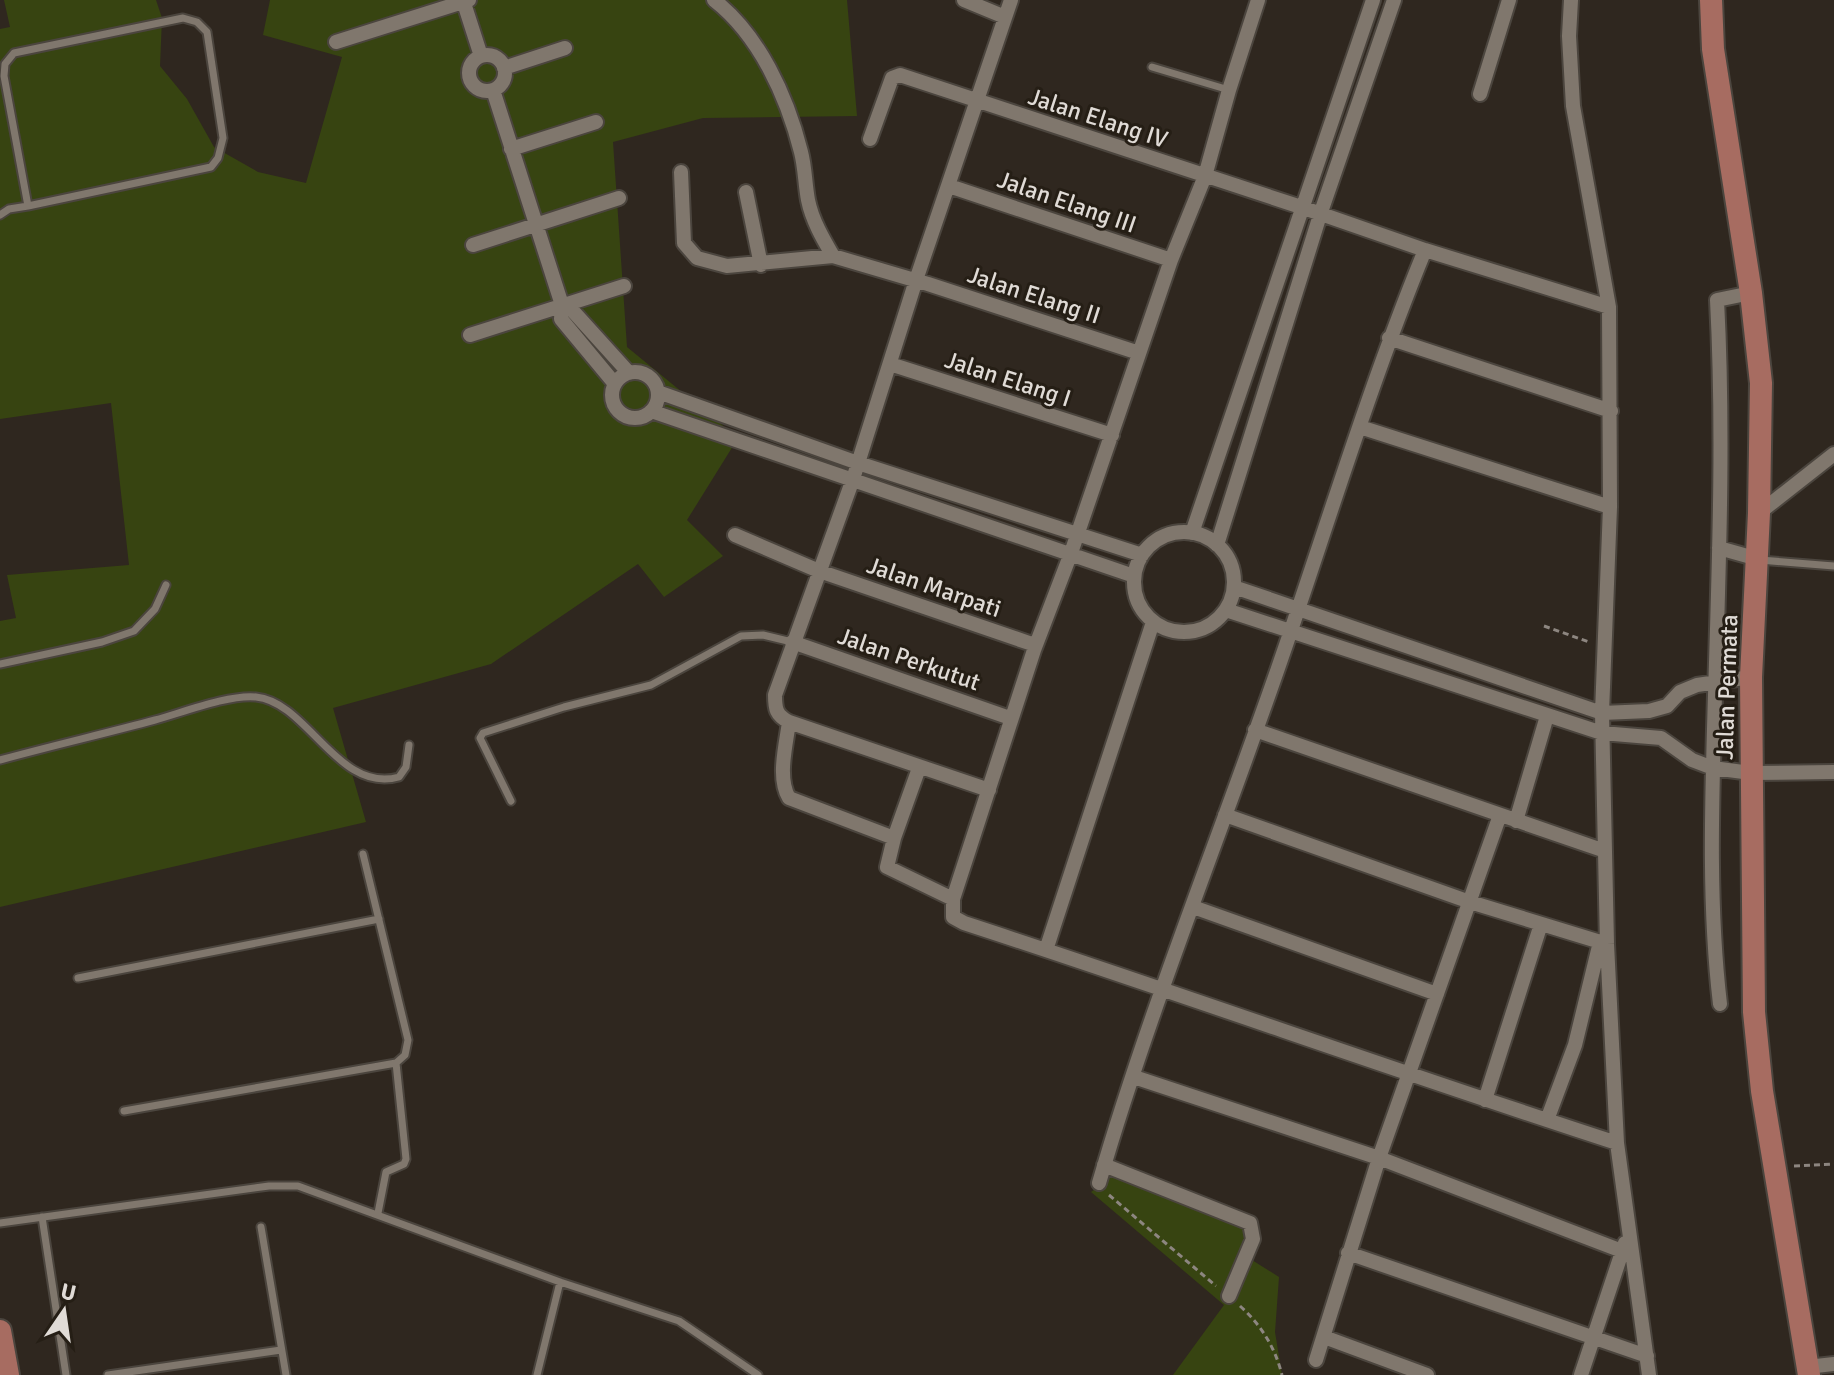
<svg xmlns="http://www.w3.org/2000/svg" width="1834" height="1375" viewBox="0 0 1834 1375" font-family="Signika,sans-serif">
  <rect width="100%" height="100%" fill="#2f271f"/>
  <path fill="#374411" d="M 4,0 L 156,0 L 162,18 L 160,66 L 187,99 L 214,147 L 258,172 L 306,183 L 342,57 L 263,35 L 270,0 L 847,0 L 857,116 L 703,118 L 613,142 L 627,347 L 738,438 L 687,520 L 723,556 L 664,597 L 638,564 L 491,664 L 333,708 L 366,822 L 0,907 L 0,621 L 16,618 L 7,575 L 129,565 L 111,403 L 0,419 L 0,29 L 10,27 Z
    M 1124,1168 L 1251,1220 L 1244,1255 L 1279,1277 L 1275,1332 L 1282,1375 L 1173,1375 L 1224,1305 L 1091,1192 Z"/>
  <g fill="none" stroke-linecap="round" stroke-linejoin="round">
    <g stroke="#4b453e" stroke-width="11">
      <path id="service" d="M 1152,67 L 1229,90
        M 0,215 L 9,209 L 28,206 L 211,167 L 218,158 L 223,138 L 207,32 L 197,22 L 183,18 L 14,53 L 5,64 L 4,76 L 28,206
        M 1760,560 L 1834,566
        M 0,664 L 102,642 L 134,631 L 155,609 L 166,585
        M 0,760 C 51,746 103,734 155,720 C 181,713 230,694 256,697 C 308,702 338,794 399,777 L 406,767 L 409,745
        M 511,801 L 480,738 L 483,733 L 564,707 L 651,685 L 741,636 L 763,635 L 792,642
        M 363,854 L 408,1040 L 405,1055 L 396,1063 L 406,1159 L 404,1164 L 386,1172 L 378,1213
        M 78,978 L 379,919
        M 124,1111 L 396,1063
        M 42,1217 L 66,1375
        M 0,1223 L 269,1186 L 298,1186 L 560,1282 L 679,1321 L 758,1375
        M 261,1227 L 286,1375
        M 108,1375 L 281,1350
        M 537,1375 L 560,1282"/>
    </g>
    <g stroke="#4b453e" stroke-width="18">
      <path id="minor" d="M 463,0 L 481,56
        M 714,0 C 759,35 787,96 801,152 C 805,167 805,184 808,200 C 812,220 823,239 833,256
        M 964,0 L 1005,17
        M 1258,0 L 1229,90 L 1205,176 L 1171,260 L 1071,553 L 1034,650 L 953,899 L 953,917 L 964,923 C 1182,994 1398,1072 1617,1143
        M 1571,0 L 1569,36 L 1573,106 L 1609,307 L 1610,507 L 1602,713 L 1607,944 L 1617,1143 L 1649,1375
        M 336,42 L 469,0
        M469 73a18 18 0 1 1 36 0a18 18 0 1 1-36 0Z
        M 504,68 L 565,48
        M 493,90 L 562,305 L 561,319 L 615,384
        M 1480,94 L 1509,0
        M 870,139 L 892,78 L 900,75 L 1301,207 L 1425,250 L 1609,307
        M 511,149 L 596,122
        M 681,172 L 684,243 L 697,258 L 727,266 L 833,256 L 928,284 L 1139,353
        M 949,186 L 1171,260
        M 746,192 L 761,265
        M 473,245 L 619,198
        M 562,305 L 572,310 L 629,373
        M 470,335 L 624,286
        M 1389,338 L 1611,411
        M 890,364 L 1112,435
        M612 395a23 23 0 1 1 46 0a23 23 0 1 1-46 0Z
        M 658,392 L 858,463 L 1142,555
        M 651,411 L 1134,576
        M 1360,427 L 1610,507
        M 1759,513 L 1834,454
        M1134 582a50 50 0 1 1 100 0a50 50 0 1 1-100 0Z
        M 1192,533 L 1373,0
        M 735,535 L 819,571 L 1035,645
        M 1217,545 L 1320,215 L 1394,0
        M 1719,548 L 1758,559
        M 1234,587 L 1602,713 L 1649,711 L 1667,706 L 1680,692 L 1697,685 L 1751,677
        M 1226,610 L 1602,733 L 1661,738 L 1692,760 L 1713,768 L 1751,773 L 1834,772
        M 792,642 L 1010,718
        M 789,722 C 786,745 777,778 789,798 L 894,838
        M 1255,730 L 1605,851
        M 919,768 L 894,838 L 887,867 L 953,899
        M 989,790 L 789,722 C 776,715 775,709 775,695 L 853,479 L 916,280 L 1011,0
        M 1225,815 L 1470,902 L 1607,944
        M 1516,821 L 1547,716
        M 1193,907 L 1437,994
        M 1046,950 L 1153,622
        M 1720,1004 C 1708,902 1712,798 1715,695 C 1719,563 1724,432 1717,300 L 1751,293
        M 1134,1077 L 1379,1158 L 1622,1251
        M 1485,1100 L 1541,924
        M 1547,1120 L 1575,1045 L 1600,942
        M 1104,1165 L 1250,1223 L 1253,1239 L 1229,1296
        M 1099,1183 C 1152,1001 1225,824 1286,645 C 1331,513 1372,379 1425,250
        M 1348,1253 L 1647,1356
        M 1324,1337 L 1427,1375
        M 1316,1360 L 1379,1158 L 1500,815
        M 1807,1367 L 1834,1364
        M 1581,1375 L 1625,1243"/>
    </g>
    <g stroke="#4b453e" stroke-width="26">
      <path id="primary" d="M 1711,0 L 1713,49 L 1751,293 L 1761,383 L 1759,513 L 1751,677 L 1754,1012 L 1762,1091 L 1809,1375
        M 0,1331 L 8,1375"/>
    </g>
    <path stroke="#8d8680" stroke-width="3" stroke-dasharray="6 4" stroke-linecap="butt" d="M 1544,626 L 1589,642
      M 1794,1166 L 1834,1164
      M 1109,1195 L 1216,1286
      M 1240,1306 C 1261,1325 1275,1347 1282,1375"/>
    <use href="#service" stroke="#80776d" stroke-width="7"/>
    <use href="#minor" stroke="#80776d" stroke-width="14"/>
    <use href="#primary" stroke="#a76c61" stroke-width="22"/>
  </g>
  <g text-anchor="middle" stroke-width="6" stroke-linejoin="round" paint-order="stroke">
    <g font-size="24" fill="#e0dbd6" stroke="#251e15">
      <text transform="translate(1098 118) rotate(18)" y="8">Jalan Elang IV</text>
      <text transform="translate(1067 202) rotate(19)" y="8">Jalan Elang III</text>
      <text transform="translate(1034 295) rotate(18)" y="8">Jalan Elang II</text>
      <text transform="translate(1008 379) rotate(18)" y="8">Jalan Elang I</text>
      <text transform="translate(934 587) rotate(19)" y="8">Jalan Marpati</text>
      <text transform="translate(909 659) rotate(19)" y="8">Jalan Perkutut</text>
      <text transform="translate(1727 687) rotate(-88)" y="8">Jalan Permata</text>
    </g>
  </g>
  <g transform="translate(64 1311) rotate(13)" stroke="#251e15" stroke-width="6" paint-order="stroke">
  <path d="M0-6L14 30L0 20L-14 30Z" fill="#e0dbd6"/>
  <text y="-12" font-size="22" font-weight="bold" text-anchor="middle" fill="#e0dbd6">U</text>
  </g>
</svg>
